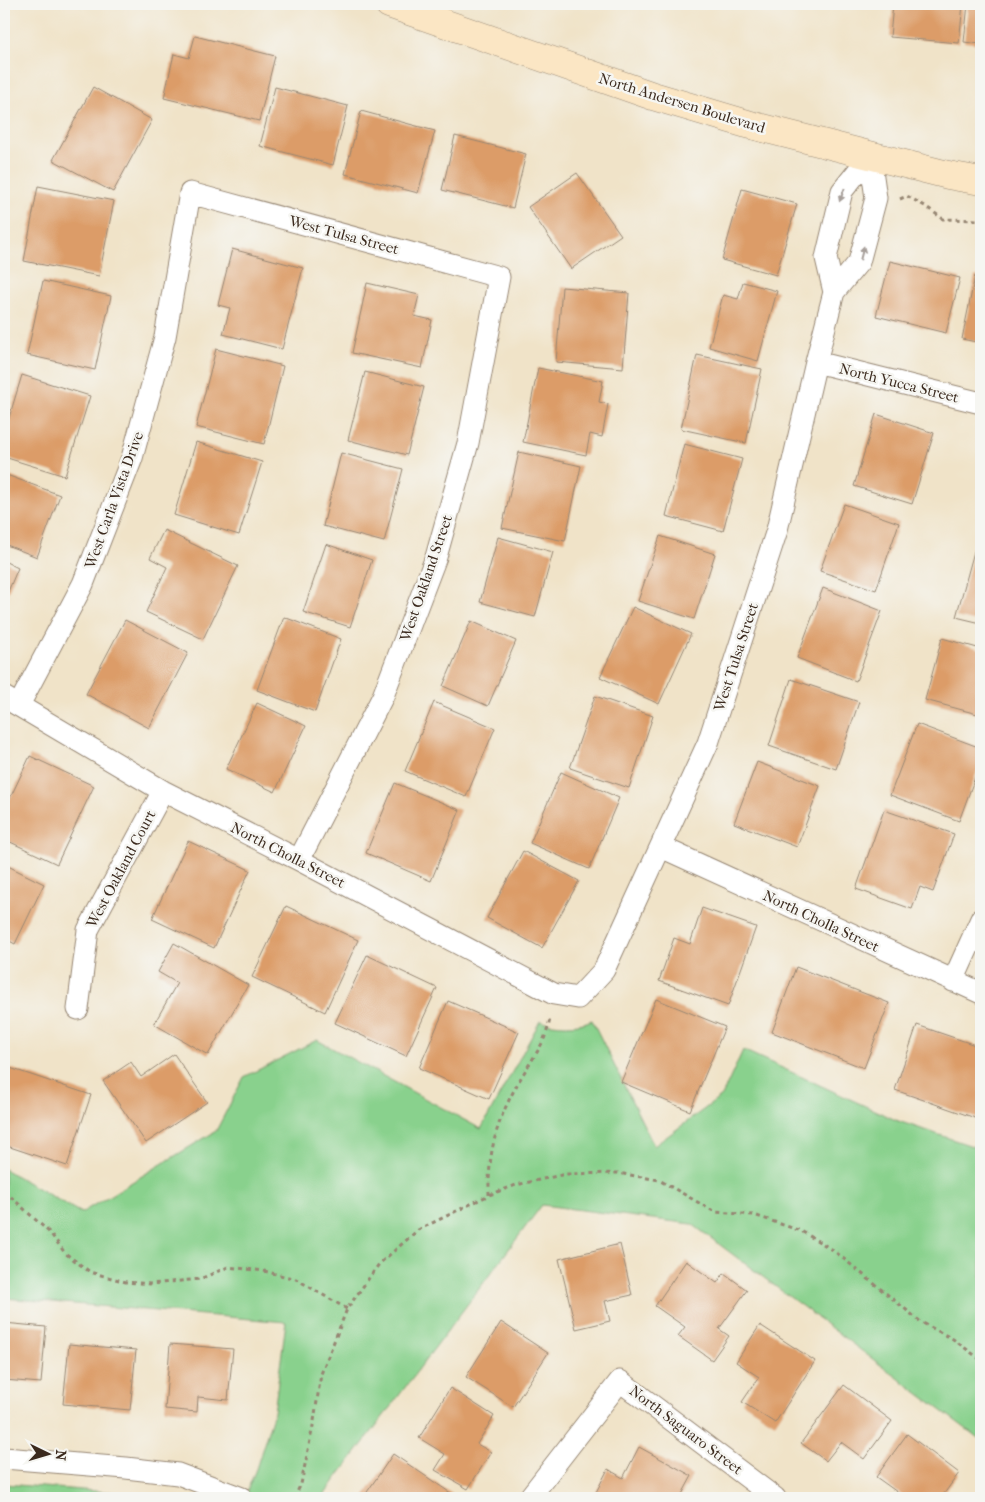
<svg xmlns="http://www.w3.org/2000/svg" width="985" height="1502" viewBox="0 0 985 1502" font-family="'IM FELL French Canon',serif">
  <rect width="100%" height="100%" fill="#f6f6f2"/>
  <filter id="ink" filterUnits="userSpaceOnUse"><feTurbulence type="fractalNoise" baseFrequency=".02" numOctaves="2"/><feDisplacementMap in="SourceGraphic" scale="10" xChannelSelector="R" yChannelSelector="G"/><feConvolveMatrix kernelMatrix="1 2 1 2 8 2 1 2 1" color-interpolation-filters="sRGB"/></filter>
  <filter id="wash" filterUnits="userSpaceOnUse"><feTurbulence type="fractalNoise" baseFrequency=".0096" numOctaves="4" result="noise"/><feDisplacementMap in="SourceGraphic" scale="20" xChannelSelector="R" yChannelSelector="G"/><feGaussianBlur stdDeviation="1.12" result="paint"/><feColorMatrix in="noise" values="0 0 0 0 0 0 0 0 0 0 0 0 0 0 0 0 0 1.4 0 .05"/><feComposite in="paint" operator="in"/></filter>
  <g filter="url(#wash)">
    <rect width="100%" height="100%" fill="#f0e3c8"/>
    <path fill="#89d18d" stroke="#627e56" d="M 592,1020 L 654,1146 L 722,1096 L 743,1050 L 898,1121 L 981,1149 L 981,1440 L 692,1224 L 542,1205 L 322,1498 L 244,1498 L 256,1469 L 274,1412 L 286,1322 L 4,1298 L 4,1169 L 81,1213 L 216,1131 L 244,1077 L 317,1040 L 481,1129 L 540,1021 C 555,1026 577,1027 592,1020 Z
      M 4,1484 L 160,1496 L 167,1498 L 4,1498 Z"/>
    <g id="blocks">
      <path fill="#dc9c68" d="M 893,4 L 963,4 L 959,43 L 890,37 Z
        M 968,4 L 981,4 L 981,44 L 964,42 Z
        M 195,36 L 275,56 L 259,121 L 164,98 L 174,54 L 189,58 Z
        M 93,87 L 152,120 L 113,192 L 53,160 Z
        M 275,87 L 348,106 L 333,165 L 260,146 Z
        M 361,111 L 435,131 L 418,193 L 345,174 Z
        M 455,136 L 526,154 L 513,208 L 442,190 Z
        M 577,173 L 621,235 L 571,269 L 528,207 Z
        M 38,186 L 114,201 L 99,276 L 24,261 Z
        M 742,189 L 797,204 L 776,275 L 722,260 Z
        M 232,249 L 303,268 L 282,349 L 223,334 L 230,308 L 218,305 Z
        M 890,261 L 960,278 L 946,333 L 876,316 Z
        M 975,276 L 981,277 L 981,343 L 962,339 Z
        M 43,281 L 111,296 L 95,370 L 27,355 Z
        M 743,282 L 777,291 L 758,361 L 709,347 L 723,295 L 738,299 Z
        M 367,283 L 419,295 L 414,316 L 432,320 L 422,368 L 352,353 Z
        M 562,287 L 629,293 L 623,368 L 556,362 Z
        M 216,349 L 283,366 L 264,444 L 196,427 Z
        M 697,355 L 762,369 L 746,443 L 681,429 Z
        M 538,368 L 603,381 L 599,402 L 608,404 L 602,437 L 590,434 L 586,455 L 523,442 Z
        M 365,372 L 424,387 L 407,455 L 348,440 Z
        M 22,375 L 90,396 L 65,476 L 4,457 L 4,434 Z
        M 876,414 L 934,433 L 912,504 L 854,486 Z
        M 196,442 L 262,462 L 239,535 L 174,515 Z
        M 684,444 L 742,459 L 723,531 L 666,516 Z
        M 519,452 L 581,466 L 565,541 L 502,528 Z
        M 341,453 L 403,469 L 384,542 L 323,526 Z
        M 4,474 L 60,495 L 37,557 L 4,544 Z
        M 844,504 L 899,523 L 876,590 L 820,571 Z
        M 164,530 L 238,566 L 203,639 L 146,612 L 167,567 L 150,558 Z
        M 660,536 L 715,554 L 694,619 L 638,601 Z
        M 498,537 L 553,552 L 535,617 L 480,602 Z
        M 978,537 L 981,538 L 981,623 L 956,617 Z
        M 326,544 L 372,560 L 350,627 L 303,612 Z
        M 4,561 L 18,568 L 4,601 Z
        M 823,588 L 882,611 L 856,681 L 797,658 Z
        M 633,607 L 691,634 L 659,704 L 600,677 Z
        M 284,617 L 341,639 L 315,712 L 257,690 Z
        M 125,620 L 188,653 L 149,728 L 86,694 Z
        M 471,621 L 516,641 L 488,706 L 443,686 Z
        M 942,638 L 981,649 L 981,715 L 925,700 Z
        M 791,679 L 859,702 L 836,769 L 769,746 Z
        M 595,696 L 653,716 L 629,788 L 570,768 Z
        M 434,702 L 495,728 L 466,797 L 405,771 Z
        M 257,703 L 306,726 L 275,792 L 226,769 Z
        M 917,724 L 981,748 L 981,761 L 959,821 L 890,795 Z
        M 30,756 L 94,786 L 57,864 L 4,839 L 4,811 Z
        M 757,762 L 820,786 L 797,847 L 734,823 Z
        M 561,772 L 619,798 L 589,869 L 530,843 Z
        M 395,783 L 460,810 L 431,881 L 366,853 Z
        M 884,810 L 954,834 L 933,892 L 920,887 L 912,909 L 856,889 Z
        M 188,841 L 250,870 L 214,948 L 152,919 Z
        M 523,851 L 579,881 L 542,948 L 487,918 Z
        M 4,864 L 44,884 L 15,944 L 4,938 Z
        M 286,906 L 358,940 L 325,1012 L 252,977 Z
        M 702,908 L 756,927 L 728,1006 L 659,981 L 674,938 L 690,944 Z
        M 174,943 L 248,985 L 208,1055 L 154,1024 L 177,983 L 158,972 Z
        M 367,955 L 437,988 L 406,1056 L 335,1023 Z
        M 796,967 L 889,1003 L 864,1068 L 772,1032 Z
        M 656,999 L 725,1027 L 690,1111 L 621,1082 Z
        M 448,1001 L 519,1032 L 489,1099 L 419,1068 Z
        M 917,1025 L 981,1047 L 981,1120 L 895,1090 Z
        M 174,1054 L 207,1102 L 146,1143 L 103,1081 L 131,1062 L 141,1077 Z
        M 4,1066 L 91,1095 L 67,1166 L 4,1145 Z
        M 620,1244 L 632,1295 L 605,1301 L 610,1321 L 576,1329 L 559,1259 Z
        M 686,1261 L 717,1283 L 724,1273 L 747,1290 L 719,1329 L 729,1336 L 712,1360 L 678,1336 L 685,1327 L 655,1306 Z
        M 501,1322 L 548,1353 L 513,1407 L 466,1377 Z
        M 4,1323 L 46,1327 L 41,1383 L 4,1380 Z
        M 760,1325 L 815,1361 L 775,1423 L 742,1402 L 759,1377 L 736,1362 Z
        M 69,1344 L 136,1350 L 130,1410 L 63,1404 Z
        M 170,1344 L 233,1349 L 228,1400 L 198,1397 L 197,1412 L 165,1409 Z
        M 844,1385 L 892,1421 L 864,1459 L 841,1442 L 826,1461 L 801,1443 Z
        M 450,1388 L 494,1416 L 477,1444 L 491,1452 L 468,1489 L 435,1470 L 445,1454 L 419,1438 Z
        M 907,1434 L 959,1473 L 941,1498 L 903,1498 L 904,1497 L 876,1477 Z
        M 639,1447 L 692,1476 L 680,1498 L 593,1498 L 608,1469 L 623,1478 Z
        M 393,1454 L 458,1498 L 363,1498 Z"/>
    </g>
  </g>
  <g filter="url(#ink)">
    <use href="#blocks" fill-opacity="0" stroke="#968673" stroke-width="1"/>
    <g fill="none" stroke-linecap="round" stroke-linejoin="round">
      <g stroke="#968673" stroke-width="23">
        <path id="street" d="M 834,292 L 826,258 L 842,191 L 870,156
          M 816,362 L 981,403
          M 4,697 L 163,791 L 299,860 L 554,994 L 578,998 L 604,970 L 708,743 L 777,530 L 816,362 L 834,292 L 859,262 L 876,198 L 870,156
          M 19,705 L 83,584 L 132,458 L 165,337 L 190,193 L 499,277 L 468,443 L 436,557 L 383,696 L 299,860
          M 661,847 L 981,993
          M 953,981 L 981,919
          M 78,1009 L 88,930 L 163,791
          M 4,1458 L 126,1468 L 178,1474 L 242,1498
          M 529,1498 L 620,1381 L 775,1498"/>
      </g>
      <g stroke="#968673" stroke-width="29">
        <path id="secondary" d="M 389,4 L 653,96 L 747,124 L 948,175 L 981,181"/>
      </g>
      <path stroke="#968673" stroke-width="3" stroke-dasharray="4 4" stroke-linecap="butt" d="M 900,199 L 907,196 L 925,206 L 943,219 L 981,220
        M 4,1193 L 9,1195 L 51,1234 L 65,1253 L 90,1272 L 126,1282 L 151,1284 L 200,1279 L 228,1267 L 264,1271 L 296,1279 L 347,1309
        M 489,1195 C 488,1147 498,1117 522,1076 C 535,1054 546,1043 550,1018
        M 294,1498 L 301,1484 L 314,1421 L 321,1374 L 347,1309 L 379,1264 L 418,1230 L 489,1195 L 516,1185 L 566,1174 L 618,1173 L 659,1180 L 715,1212 L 754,1215 L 801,1231 L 833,1250 L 921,1322 L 953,1339 L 981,1360"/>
      <use href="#street" stroke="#fff" stroke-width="21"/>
      <use href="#secondary" stroke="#fbe6c4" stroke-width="28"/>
    </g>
    <defs><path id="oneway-solid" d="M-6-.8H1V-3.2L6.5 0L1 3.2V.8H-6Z" transform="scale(1.25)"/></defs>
    <g fill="#a79f9a">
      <use href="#oneway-solid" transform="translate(842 195) rotate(111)"/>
      <use href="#oneway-solid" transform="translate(862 253) rotate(-75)"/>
    </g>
  </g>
  <g text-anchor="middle" stroke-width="5" stroke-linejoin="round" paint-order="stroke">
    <g font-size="15" fill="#3b2a1e" stroke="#f6f6f2">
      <text transform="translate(682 103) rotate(17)" y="5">North Andersen Boulevard</text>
      <text transform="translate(344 235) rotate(15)" y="5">West Tulsa Street</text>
      <text transform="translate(899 383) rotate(14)" y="5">North Yucca Street</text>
      <text transform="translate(114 500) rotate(-70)" y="5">West Carla Vista Drive</text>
      <text transform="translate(426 578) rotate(-71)" y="5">West Oakland Street</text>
      <text transform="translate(736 657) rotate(-72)" y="5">West Tulsa Street</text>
      <text transform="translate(288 855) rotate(27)" y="5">North Cholla Street</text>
      <text transform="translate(121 869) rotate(-62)" y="5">West Oakland Court</text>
      <text transform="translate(821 921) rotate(25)" y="5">North Cholla Street</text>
      <text transform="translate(686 1430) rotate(37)" y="5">North Saguaro Street</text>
    </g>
  </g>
  <rect width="985" height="1502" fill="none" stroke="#f6f6f2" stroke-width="20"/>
  <g transform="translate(48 1454) rotate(95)" stroke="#f6f6f2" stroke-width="4" paint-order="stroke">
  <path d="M0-4L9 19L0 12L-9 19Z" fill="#3b2a1e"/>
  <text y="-8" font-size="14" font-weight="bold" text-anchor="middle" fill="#3b2a1e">N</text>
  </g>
</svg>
